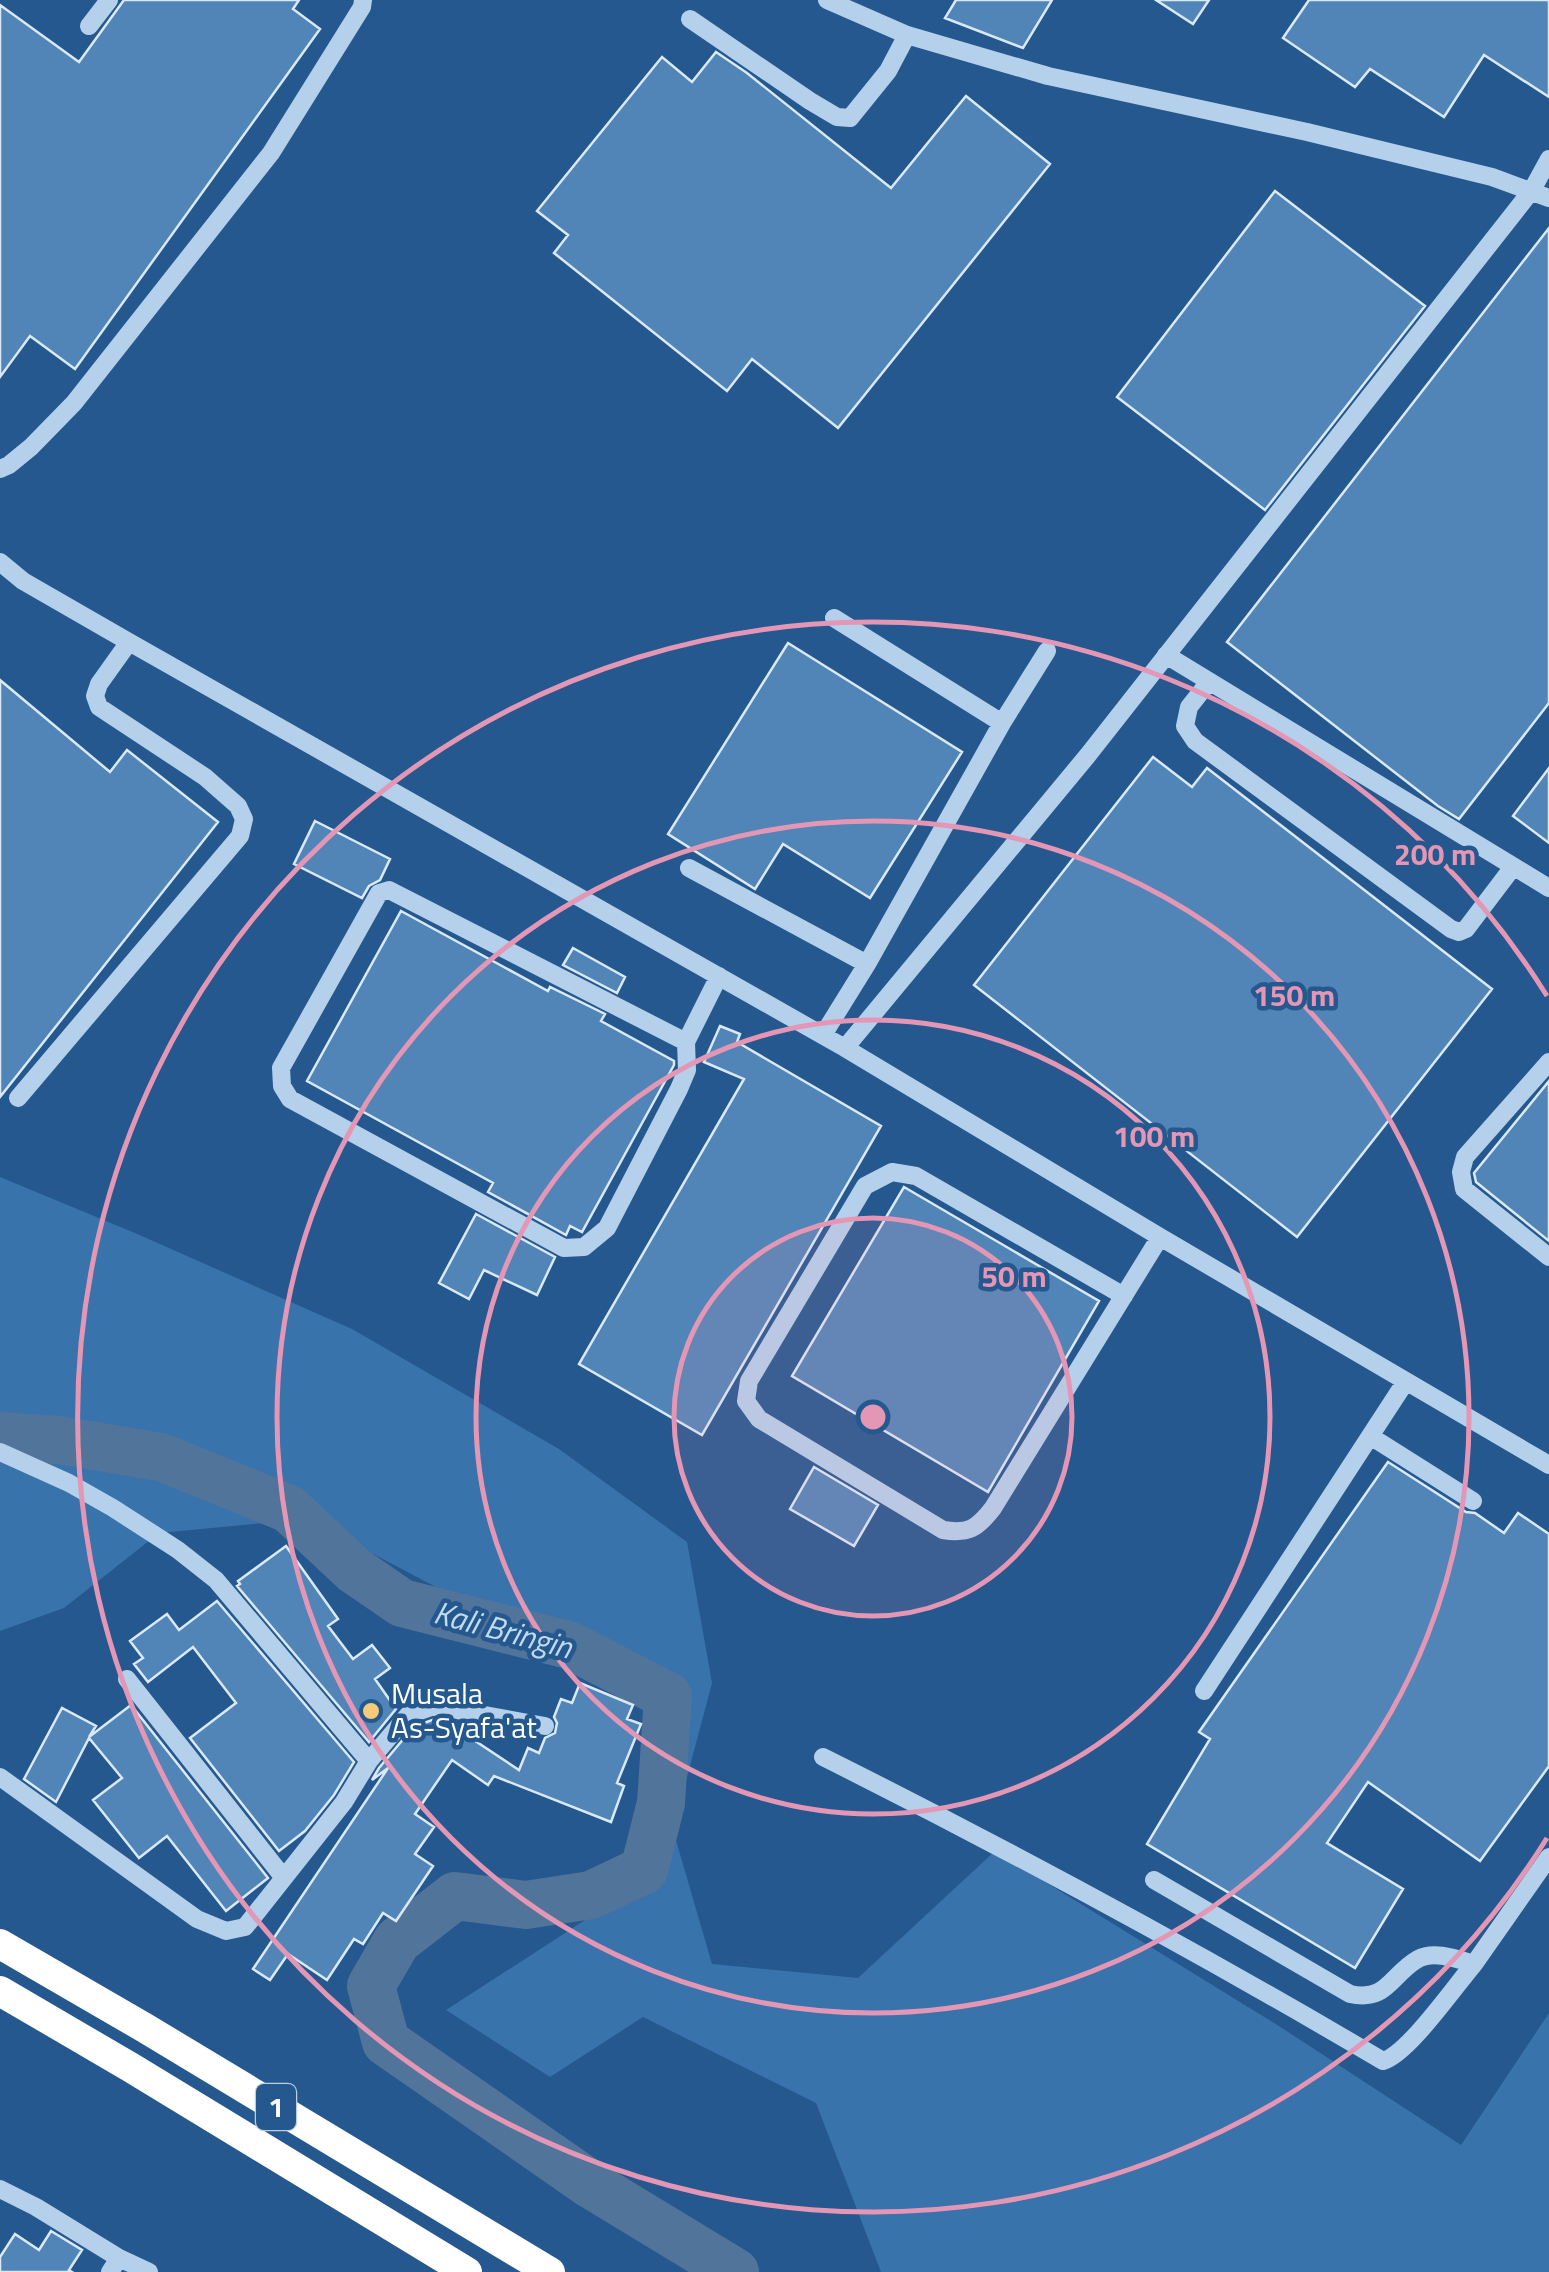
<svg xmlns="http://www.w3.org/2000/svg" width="1549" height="2272" viewBox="0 0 1549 2272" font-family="'Titillium Web',sans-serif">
  <rect width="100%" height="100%" fill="#24588e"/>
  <path fill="#3973ab" d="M 0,1177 L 135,1233 L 352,1329 L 559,1449 L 687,1542 L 712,1683 L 673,1830 L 712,1964 L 858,1978 L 995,1851 L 1282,2028 L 1461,2145 L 1549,2013 L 1549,2272 L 881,2272 L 816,2103 L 643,2017 L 550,2077 L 446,2010 L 599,1911 L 642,1821 L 648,1716 L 641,1690 L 595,1651 L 468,1604 L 307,1519 L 159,1533 L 64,1608 L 0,1631 Z"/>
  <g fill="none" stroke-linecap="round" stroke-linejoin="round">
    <path stroke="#51749a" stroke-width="48" d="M 0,1436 L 59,1440 L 161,1457 L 289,1509 L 354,1570 L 402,1603 L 569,1645 L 668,1696 L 661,1803 L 644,1870 L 591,1895 L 526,1905 L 455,1896 L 397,1941 L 371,1986 L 386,2042 L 590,2184 L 735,2272"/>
  </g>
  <path fill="#5184b7" stroke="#d9e9f8" stroke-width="2.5" d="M 124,0 L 299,0 L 293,9 L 320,29 L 75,369 L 30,336 L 0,377 L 0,5 L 79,62 Z
    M 956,0 L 1052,0 L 1023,48 L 945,18 Z
    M 1156,0 L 1209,0 L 1193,24 Z
    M 1309,0 L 1549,0 L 1549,97 L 1484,55 L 1444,117 L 1370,69 L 1355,87 L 1283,38 Z
    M 716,52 L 747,73 L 891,188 L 966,96 L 1050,164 L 838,428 L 752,359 L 727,391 L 554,253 L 568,235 L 537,211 L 662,57 L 692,82 Z
    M 1275,191 L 1425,306 L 1265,510 L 1117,397 Z
    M 1549,228 L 1549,703 L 1459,819 L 1438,806 L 1227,642 Z
    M 788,643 L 962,752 L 870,898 L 783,844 L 755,889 L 668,834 Z
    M 0,680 L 110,772 L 127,750 L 218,822 L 0,1097 Z
    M 1153,757 L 1192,787 L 1207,768 L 1492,989 L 1297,1237 L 974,985 Z
    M 1549,768 L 1549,843 L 1513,816 Z
    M 315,821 L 390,859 L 380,880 L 369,886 L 362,898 L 294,864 Z
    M 401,911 L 548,991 L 550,987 L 605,1014 L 601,1021 L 674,1061 L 674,1065 L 582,1232 L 570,1226 L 566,1235 L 488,1192 L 493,1183 L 307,1081 Z
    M 573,948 L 625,977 L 617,993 L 563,965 Z
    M 720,1026 L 740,1034 L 737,1042 L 881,1126 L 702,1435 L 579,1364 L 744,1079 L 704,1062 Z
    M 1549,1081 L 1549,1241 L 1476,1182 L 1474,1173 Z
    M 904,1187 L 1099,1301 L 988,1492 L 792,1376 Z
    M 476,1214 L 555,1257 L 537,1295 L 484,1270 L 469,1299 L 439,1283 Z
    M 1388,1462 L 1466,1512 L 1475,1513 L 1504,1533 L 1518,1513 L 1549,1534 L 1549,1766 L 1480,1861 L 1368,1782 L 1327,1843 L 1403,1889 L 1355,1968 L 1147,1844 L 1210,1739 L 1199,1732 Z
    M 814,1467 L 878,1505 L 854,1546 L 790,1509 Z
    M 286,1546 L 338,1619 L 328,1626 L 353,1659 L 372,1645 L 390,1668 L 375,1679 L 396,1709 L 369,1742 L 237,1586 L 240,1584 L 238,1581 Z
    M 217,1601 L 354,1762 L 334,1795 L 305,1831 L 279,1851 L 190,1738 L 236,1703 L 193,1647 L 148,1682 L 134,1664 L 143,1658 L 130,1641 L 167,1614 L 179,1630 Z
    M 580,1683 L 633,1705 L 627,1719 L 641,1724 L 617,1783 L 624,1786 L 611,1822 L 494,1776 L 488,1785 L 452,1760 L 415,1814 L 434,1827 L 415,1854 L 433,1866 L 396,1921 L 383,1913 L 363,1944 L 354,1939 L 327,1980 L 288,1954 L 270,1980 L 253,1969 L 388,1768 L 372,1780 L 379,1768 L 411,1730 L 413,1733 L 418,1725 L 435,1719 L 445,1721 L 519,1770 L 528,1748 L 539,1753 L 545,1738 L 555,1733 L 557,1723 L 554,1717 L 561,1699 L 572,1703 Z
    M 131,1705 L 268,1878 L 226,1911 L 167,1836 L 139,1858 L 93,1800 L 122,1778 L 89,1738 L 56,1802 L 24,1779 L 62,1708 L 96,1726 L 89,1737 Z
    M 51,2231 L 82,2250 L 69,2270 L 72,2272 L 0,2272 L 0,2257 L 15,2234 L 39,2250 Z"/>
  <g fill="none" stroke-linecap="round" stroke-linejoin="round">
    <path stroke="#b4d0eb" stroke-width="18" d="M 827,0 L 907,35 L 1048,76 L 1307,132 L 1492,177 L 1549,198
      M 690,19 L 810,101 L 837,117 L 850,118 L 888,71 L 907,35
      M 89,26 L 109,0
      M 0,469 L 9,465 L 31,447 L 74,403 L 271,153 L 362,7 L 363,0
      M 0,562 L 23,581 L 129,642 L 845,1048 L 1088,755 L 1532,190 L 1549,159
      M 834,618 L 1002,723
      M 1166,655 L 1549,888
      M 1208,683 L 1189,707 L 1185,726 L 1195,741 L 1451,929 L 1459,932 L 1466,929 L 1513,867
      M 689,868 L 867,964 L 823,1035
      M 867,964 L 1002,723 L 1047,651
      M 686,1042 L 687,1070 L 679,1089 L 607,1228 L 584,1247 L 564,1248 L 290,1099 L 282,1086 L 281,1068 L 379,893 L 389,890 L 686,1042 L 719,976
      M 845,1048 L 1160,1237 L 1549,1465
      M 1549,1062 L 1465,1157 L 1461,1172 L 1464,1189 L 1549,1257
      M 18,1098 L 240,836 L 244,819 L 238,806 L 205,777 L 99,707 L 95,696 L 99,684 L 129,642
      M 1124,1296 L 916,1176 L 892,1172 L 865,1186 L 749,1381 L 746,1401 L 759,1419 L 943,1530 C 968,1534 977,1529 993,1508 L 1160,1237
      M 1370,1436 L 1473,1501
      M 0,1452 L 69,1483 L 113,1508 L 178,1550 L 216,1580 L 369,1761
      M 127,1679 L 284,1878
      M 1204,1691 L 1406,1381
      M 823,1757 C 1013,1852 1200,1953 1383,2061 C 1408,2054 1455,1986 1474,1964
      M 0,1777 L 197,1919 L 226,1931 L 245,1927 L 344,1802 L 369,1761 L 408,1715 L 434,1706 L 545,1726
      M 1154,1880 L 1350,1994 C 1388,2002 1390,1975 1418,1959 C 1434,1950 1457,1959 1474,1964 L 1549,1857
      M 0,2189 L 36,2207 L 119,2258 L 110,2272
      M 119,2258 L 149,2272"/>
    <path stroke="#fff" stroke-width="30" d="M 0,1944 L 145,2028 L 550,2272
      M 0,1991 L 130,2067 L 467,2272"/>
  </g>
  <circle cx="873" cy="1417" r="199" fill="#e497b5" fill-opacity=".12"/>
  <g fill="none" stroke="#e497b5" stroke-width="5">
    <circle cx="873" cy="1417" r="199"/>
    <circle cx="873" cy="1417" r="397"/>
    <circle cx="873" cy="1417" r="596"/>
    <path d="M1547 1838A795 795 0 1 1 1547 996"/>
  </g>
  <circle fill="#f5ca78" stroke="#24588e" stroke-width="4" cx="371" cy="1711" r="10"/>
  <g text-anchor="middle" stroke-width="9" stroke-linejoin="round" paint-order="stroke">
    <rect fill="#24588e" stroke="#bdcddd" stroke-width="2.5" x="256" y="2084" width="40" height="46" rx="8"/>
    <g font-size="28" font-weight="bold" fill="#fff">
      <text x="276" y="2117">1</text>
    </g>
    <g font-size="30" fill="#fff" stroke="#24588e" text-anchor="start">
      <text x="391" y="1704">Musala<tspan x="391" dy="34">As-Syafa'at</tspan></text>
    </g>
    <g font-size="32" font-style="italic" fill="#c0daf2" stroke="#24588e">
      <text transform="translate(503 1630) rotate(15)" y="11">Kali Bringin</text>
    </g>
  </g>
  <circle cx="873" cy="1417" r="15" fill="#e497b5" stroke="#24588e" stroke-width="5"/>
  <g font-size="30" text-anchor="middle" font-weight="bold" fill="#e497b5" stroke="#24588e" stroke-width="9" stroke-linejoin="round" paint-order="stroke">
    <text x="1435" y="865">200 m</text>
    <text x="1294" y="1006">150 m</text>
    <text x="1154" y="1147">100 m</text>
    <text x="1014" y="1287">50 m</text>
  </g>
</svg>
